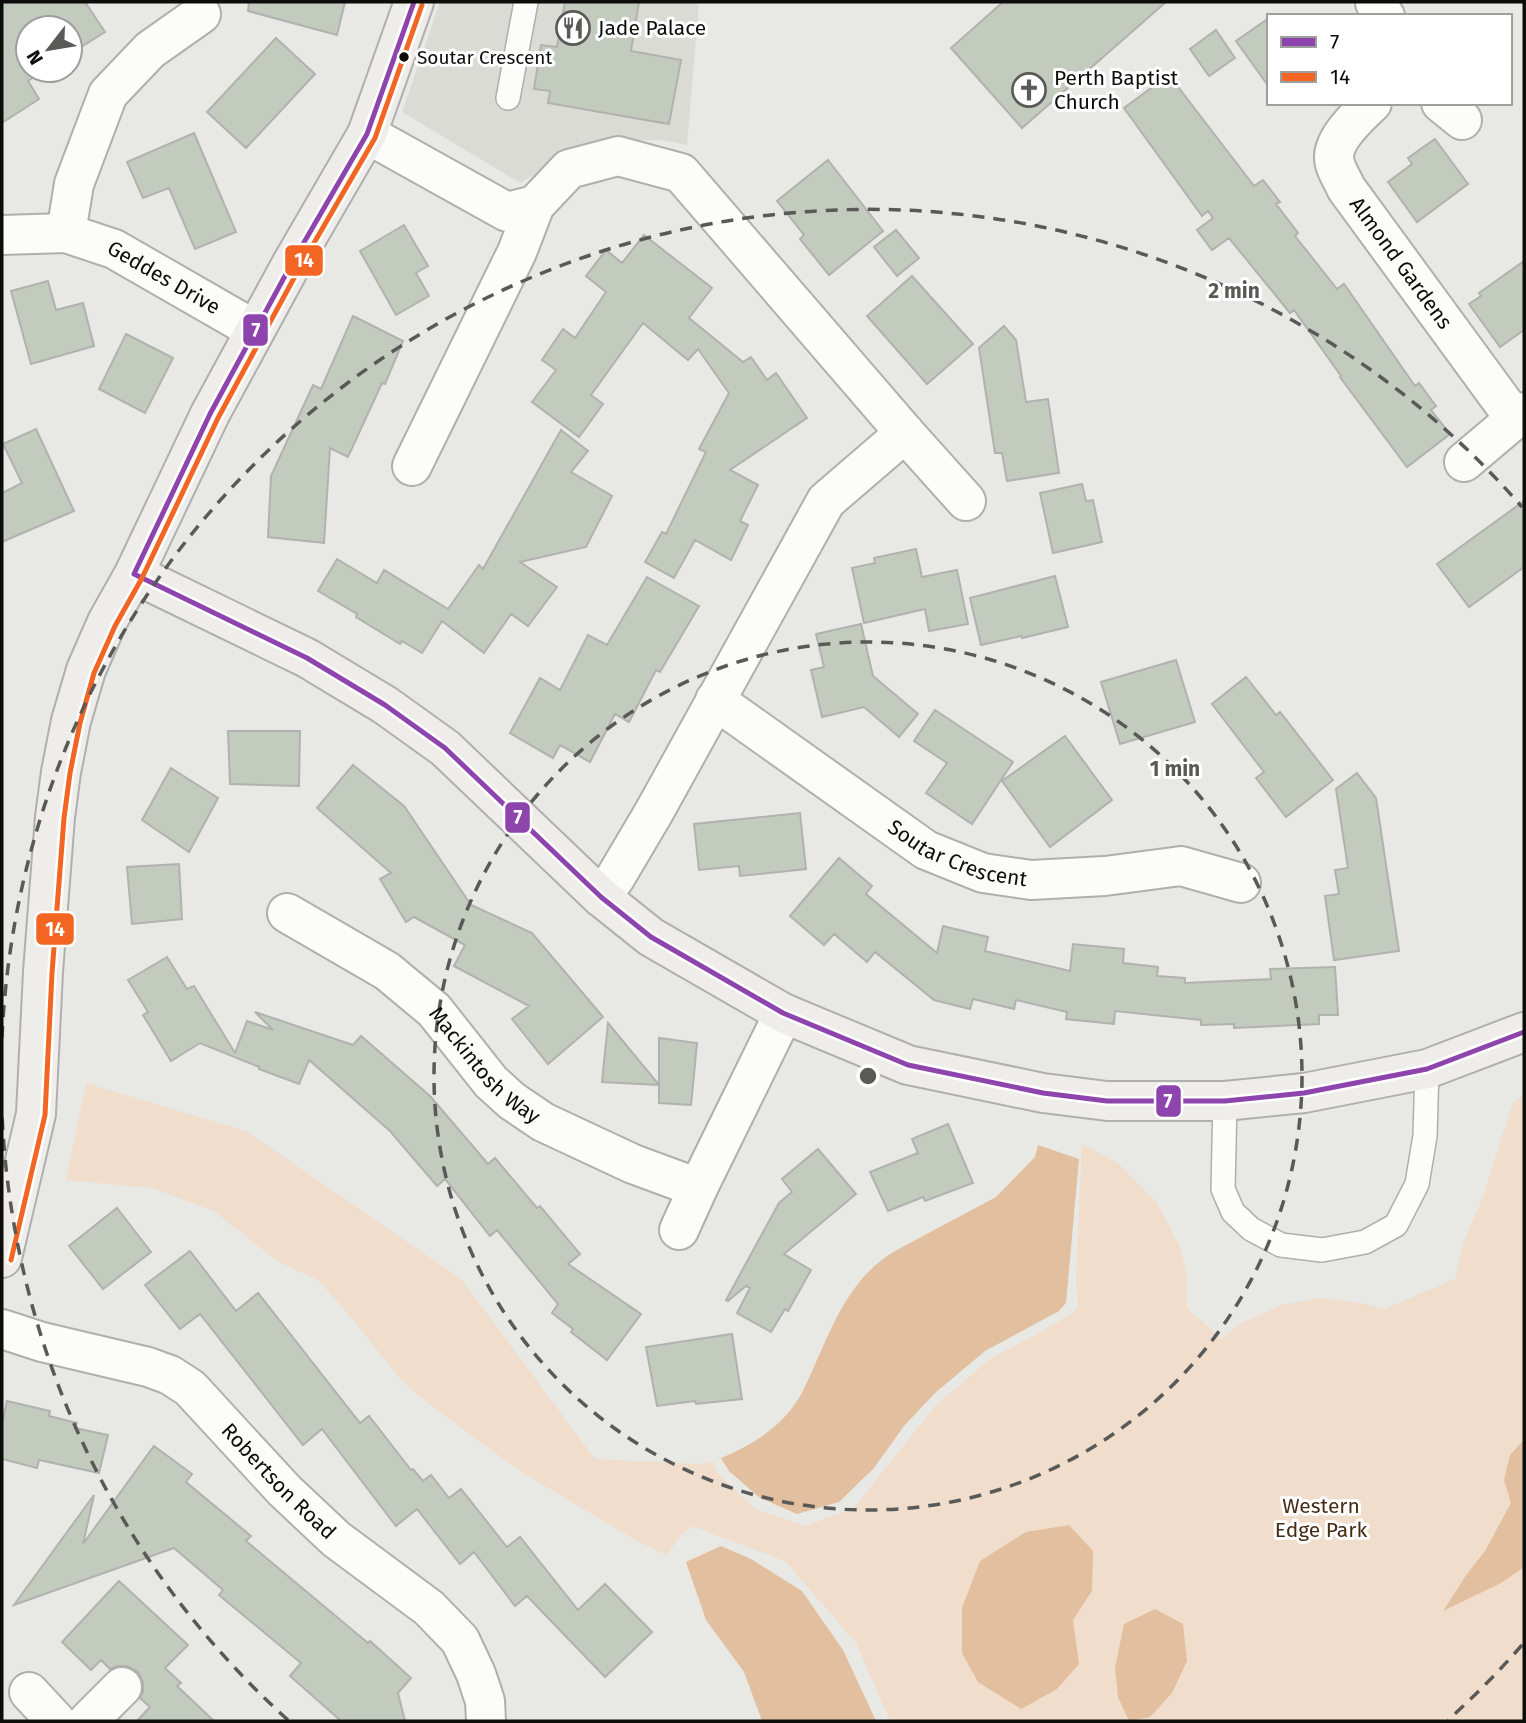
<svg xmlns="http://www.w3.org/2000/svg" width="1526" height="1723" viewBox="0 0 1526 1723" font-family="'Fira Sans',sans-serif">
  <rect width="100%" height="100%" fill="#e8e8e5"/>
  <path fill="#dadbd4" d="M 440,2 L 699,2 L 687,145 L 662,140 L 588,142 L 520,183 L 402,112 Z"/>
  <path fill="#f0ddcc" d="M 86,1083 L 246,1131 L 461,1279 L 595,1459 L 699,1464 L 713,1461 L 718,1474 L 757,1510 L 806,1526 L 854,1508 L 936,1405 L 990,1359 L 1060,1321 L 1072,1313 L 1078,1306 L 1076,1280 L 1082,1144 L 1118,1163 L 1157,1203 L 1180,1247 L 1187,1275 L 1187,1308 L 1222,1339 L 1238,1325 L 1281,1305 L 1322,1298 L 1360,1303 L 1384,1309 L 1455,1279 L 1464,1240 L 1484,1195 L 1500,1141 L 1513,1103 L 1524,1094 L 1524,1721 L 890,1721 L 856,1643 L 785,1561 L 692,1526 L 681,1535 L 667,1555 L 639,1542 L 523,1473 L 433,1407 L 404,1383 L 343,1308 L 318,1280 L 277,1261 L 214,1211 L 152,1188 L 66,1180 Z"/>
  <path fill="#e2bf9e" d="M 1038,1145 L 1079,1159 L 1066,1303 L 1059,1311 L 985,1351 L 935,1393 L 904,1426 L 874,1468 L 839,1502 L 797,1514 L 760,1498 L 729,1471 L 721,1458 C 750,1446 779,1429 797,1401 C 804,1391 808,1379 814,1367 C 834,1322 851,1277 895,1251 L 996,1197 L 1035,1157 Z
    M 1523,1441 L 1524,1567 L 1501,1583 L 1443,1611 L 1467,1574 L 1485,1551 L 1511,1503 L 1504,1480 L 1510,1455 Z
    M 1069,1525 L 1093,1551 L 1092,1591 L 1073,1620 L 1079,1664 L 1057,1689 L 1021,1709 L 978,1682 L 962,1653 L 962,1608 L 980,1561 L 1026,1532 Z
    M 721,1546 L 751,1559 L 802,1591 L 843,1650 L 876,1721 L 762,1721 L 744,1672 L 706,1620 L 686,1562 Z
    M 1155,1609 L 1183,1624 L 1187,1661 L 1172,1693 L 1150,1717 L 1129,1721 L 1118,1697 L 1115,1668 L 1124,1624 Z"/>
  <path fill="#c2cbbd" stroke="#b1b2af" stroke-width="2" d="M 2,2 L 85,2 L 105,32 L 70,54 L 70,28 L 28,28 L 28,70 L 45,70 L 28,81 L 39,99 L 2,123 Z
    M 249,2 L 345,2 L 337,35 L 248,11 Z
    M 565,2 L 639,2 L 631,51 L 681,60 L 669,124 L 548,103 L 550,91 L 534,89 L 541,45 L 557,47 Z
    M 1003,2 L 1166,2 L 1022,128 L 951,48 Z
    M 1269,18 L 1269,87 L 1236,41 Z
    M 1216,30 L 1235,58 L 1209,76 L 1190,49 Z
    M 276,38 L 315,74 L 246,148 L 207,112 Z
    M 1169,75 L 1254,186 L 1263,180 L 1280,202 L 1276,204 L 1298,233 L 1295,236 L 1337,289 L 1344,284 L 1415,386 L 1419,383 L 1436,406 L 1431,410 L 1450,434 L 1407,467 L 1340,377 L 1341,376 L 1294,310 L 1290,313 L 1229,238 L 1212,250 L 1197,230 L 1213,218 L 1208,211 L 1202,216 L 1124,108 Z
    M 194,133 L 236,232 L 195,249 L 169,188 L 143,198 L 127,162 Z
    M 1435,139 L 1468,184 L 1417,222 L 1388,182 L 1412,164 L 1408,158 Z
    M 828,160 L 883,231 L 829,275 L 800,239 L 804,235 L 777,201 Z
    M 404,225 L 428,266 L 416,273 L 429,296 L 396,315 L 360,251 Z
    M 896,230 L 919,258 L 897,276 L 874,247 Z
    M 644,235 L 712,288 L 689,318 L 743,362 L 751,357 L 767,380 L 776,373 L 807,418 L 730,470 L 758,485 L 740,521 L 748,525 L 731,560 L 695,540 L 674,578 L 645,562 L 662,532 L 666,534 L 706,452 L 699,449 L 729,393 L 698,349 L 688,360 L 643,323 L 591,395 L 603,404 L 579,437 L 532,402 L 556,370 L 542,360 L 563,329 L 575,338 L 606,292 L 586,276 L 606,250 L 622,263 Z
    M 1524,261 L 1524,330 L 1500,347 L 1469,304 L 1481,296 L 1479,293 Z
    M 912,276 L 973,344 L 927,384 L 867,316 Z
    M 48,281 L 56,310 L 83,303 L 94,346 L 31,364 L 11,291 Z
    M 353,316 L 403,341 L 385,384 L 382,383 L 348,457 L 330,448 L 324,543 L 268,537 L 271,476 L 313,385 L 321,389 Z
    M 1004,326 L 1016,340 L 1026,402 L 1048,399 L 1059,473 L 1007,481 L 1002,453 L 995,453 L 979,348 Z
    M 126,334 L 173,358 L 145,413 L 99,389 Z
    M 36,429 L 74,511 L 2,542 L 2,493 L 22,483 L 3,444 Z
    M 561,430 L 588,451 L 571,472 L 612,496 L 586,547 L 520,562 L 557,587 L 528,626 L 511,614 L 484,653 L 442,621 L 422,653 L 402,641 L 400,644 L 356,617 L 357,614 L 318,591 L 337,559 L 377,583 L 384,570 L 448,609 L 479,565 L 483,569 Z
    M 1082,484 L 1086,501 L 1093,500 L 1102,542 L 1053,553 L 1040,493 Z
    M 1524,501 L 1524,567 L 1469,607 L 1437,564 Z
    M 916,549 L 922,577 L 957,570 L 968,624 L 929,631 L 925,609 L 864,623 L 852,568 L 875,563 L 874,558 Z
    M 1055,576 L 1068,627 L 1022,638 L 1021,636 L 981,645 L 970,598 Z
    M 647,577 L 699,606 L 660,672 L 656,670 L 629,722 L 615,714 L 590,762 L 560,745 L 553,758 L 510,733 L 540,678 L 560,690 L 588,635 L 607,645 Z
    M 861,624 L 873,676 L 918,714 L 899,737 L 864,707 L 822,717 L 811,670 L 824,667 L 816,634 Z
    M 1176,660 L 1195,722 L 1120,744 L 1101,682 Z
    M 1246,677 L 1276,715 L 1280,712 L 1333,780 L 1286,817 L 1256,778 L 1264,772 L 1212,704 Z
    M 935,710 L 1013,762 L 972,824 L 926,793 L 947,763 L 914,741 Z
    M 228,731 L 300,731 L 299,786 L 230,784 Z
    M 1065,736 L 1112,800 L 1050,847 L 1002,781 Z
    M 353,765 L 404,806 L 471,905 L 532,933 L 603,1017 L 548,1064 L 512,1019 L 529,1006 L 454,966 L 465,945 L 414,917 L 406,922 L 380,879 L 391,873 L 317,808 Z
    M 171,768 L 218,798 L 189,852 L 142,820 Z
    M 1357,773 L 1376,798 L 1399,951 L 1334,960 L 1325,896 L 1339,894 L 1335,870 L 1348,868 L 1336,789 Z
    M 800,813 L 806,869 L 740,876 L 739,866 L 699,870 L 694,824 Z
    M 839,858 L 872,886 L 866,894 L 937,953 L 943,926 L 988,937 L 985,951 L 1070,971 L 1073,944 L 1124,949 L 1123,963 L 1158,967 L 1157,976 L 1185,978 L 1185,983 L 1271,979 L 1270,969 L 1335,967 L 1338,1015 L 1319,1015 L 1319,1024 L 1234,1028 L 1234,1024 L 1201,1025 L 1201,1020 L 1115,1011 L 1114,1024 L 1066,1019 L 1067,1012 L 1016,1000 L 1014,1009 L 973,999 L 970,1009 L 934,1000 L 875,952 L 867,962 L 834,934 L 824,945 L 790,916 Z
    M 179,864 L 182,919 L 132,924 L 127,867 Z
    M 167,957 L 187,989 L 194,986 L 235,1053 L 247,1021 L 273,1030 L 255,1012 L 353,1045 L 361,1036 L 430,1096 L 488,1164 L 495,1158 L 537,1208 L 540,1206 L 580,1254 L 568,1264 L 641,1314 L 607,1360 L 571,1332 L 573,1329 L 552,1313 L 558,1304 L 497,1230 L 490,1236 L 445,1179 L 437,1186 L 390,1131 L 309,1060 L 299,1084 L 259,1069 L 259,1067 L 200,1043 L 171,1061 L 143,1015 L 148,1012 L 128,980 Z
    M 608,1023 L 659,1085 L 659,1038 L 697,1043 L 691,1105 L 659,1103 L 659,1085 L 602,1082 Z
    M 948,1124 L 973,1183 L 925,1201 L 923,1197 L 888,1211 L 870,1172 L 918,1153 L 912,1139 Z
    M 818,1149 L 856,1194 L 784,1254 L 811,1270 L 788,1311 L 785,1309 L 771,1332 L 737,1313 L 750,1288 L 746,1286 L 728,1301 L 726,1300 L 779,1203 L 792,1192 L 782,1179 Z
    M 117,1208 L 151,1252 L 103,1289 L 69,1246 Z
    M 190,1251 L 236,1311 L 258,1293 L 360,1423 L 369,1416 L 411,1470 L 413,1469 L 423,1481 L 431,1475 L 449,1498 L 461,1489 L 507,1547 L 520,1537 L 578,1610 L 605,1584 L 652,1632 L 605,1677 L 527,1596 L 515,1606 L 474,1552 L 460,1564 L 417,1509 L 396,1526 L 322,1429 L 303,1445 L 200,1314 L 180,1329 L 145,1285 Z
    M 732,1334 L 742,1399 L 696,1404 L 695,1401 L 657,1406 L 646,1347 Z
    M 7,1401 L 50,1411 L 49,1416 L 77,1423 L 75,1428 L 108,1435 L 99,1473 L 39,1460 L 37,1468 L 2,1459 L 2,1423 Z
    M 154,1446 L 192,1474 L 186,1482 L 251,1536 L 246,1541 L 368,1643 L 370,1641 L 411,1678 L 398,1693 L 405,1721 L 341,1721 L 290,1676 L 301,1663 L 219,1595 L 223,1590 L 174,1548 L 14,1605 L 94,1495 L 83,1544 Z
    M 119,1581 L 188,1645 L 165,1668 L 181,1683 L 177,1686 L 214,1721 L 137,1721 L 150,1707 L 140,1698 L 143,1692 L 143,1682 L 138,1672 L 127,1666 L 117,1666 L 110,1669 L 101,1660 L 91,1670 L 62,1642 Z"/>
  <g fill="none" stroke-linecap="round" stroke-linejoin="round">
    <g stroke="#afafad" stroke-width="26">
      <path id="lane" d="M 508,98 L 526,2
        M 1225,1101 L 1223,1189 L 1233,1212 L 1251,1229 L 1281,1245 L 1322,1250 L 1365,1242 L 1396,1225 L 1417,1184 L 1425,1136 L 1427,1069"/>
    </g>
    <g stroke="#afafad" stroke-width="42">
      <g id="street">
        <path d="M 1375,3 L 1385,16"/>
        <path id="s1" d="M 1372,103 C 1359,115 1334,138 1334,157 C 1334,168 1342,178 1346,188 L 1515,419 L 1524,412"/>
        <path d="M 1441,103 L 1462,120"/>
        <path d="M 367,134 L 507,212 L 535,205"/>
        <path d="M 66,233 L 74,184 L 108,94 L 150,50 L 201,14"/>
        <path id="s2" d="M 2,235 L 66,233 L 114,249 L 255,330"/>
        <path d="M 905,433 L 966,501"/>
        <path d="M 1464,462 L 1515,419"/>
        <path d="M 412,466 L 517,252 L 535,205 L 569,169 L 618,156 L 681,173 L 905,433 L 826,501 L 654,812 L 615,878 L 601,897"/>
        <path id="s3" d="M 715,700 L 926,850 L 983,873 L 1031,880 L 1105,876 L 1181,866 L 1241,883"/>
        <path id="s4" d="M 287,913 L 387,971 L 434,1010 L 491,1082 L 512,1101 L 543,1122 L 633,1164 L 698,1188 L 776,1029 L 783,1013"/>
        <path d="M 679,1230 L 698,1188"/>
        <path id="s5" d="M 2,1329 L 42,1342 L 148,1367 L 170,1375 L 190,1388 L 284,1490 L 336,1539 L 429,1608 L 460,1640 L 476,1674 L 485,1701 L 486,1721"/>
        <path d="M 29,1692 L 56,1721"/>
        <path d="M 88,1721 L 122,1687"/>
      </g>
    </g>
    <g stroke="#afafad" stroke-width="42">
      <path id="secondary" d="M 134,574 L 307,658 L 385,705 L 445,748 L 601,897 L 651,937 L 783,1013 L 908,1065 L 1043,1093 L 1107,1101 L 1225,1101 L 1304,1093 L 1427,1069 L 1524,1032
        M 2,1258 L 36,1114 L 43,972 L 55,817 L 61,772 L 71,721 L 86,670 L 107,622 L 134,574 L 210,414 L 292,263 L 367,134 L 414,2"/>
    </g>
    <use href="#lane" stroke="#fcfcfb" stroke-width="23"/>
    <use href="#street" stroke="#fcfcfb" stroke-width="38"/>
    <use href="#secondary" stroke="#efede9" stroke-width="38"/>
    <g stroke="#fff" stroke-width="10">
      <path id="bus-1" d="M 414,2 L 367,134 L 292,263 L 210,414 L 134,574 L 307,658 L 385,705 L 445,748 L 601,897 L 651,937 L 783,1013 L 908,1065 L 1043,1093 L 1107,1101 L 1225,1101 L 1304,1093 L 1427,1069 L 1524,1032"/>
    </g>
    <g stroke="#fff" stroke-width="10">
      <path id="bus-2" d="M 11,1260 L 45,1115 L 52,973 L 64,818 L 70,773 L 80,723 L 94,673 L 115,626 L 142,578 L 218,418 L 300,267 L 375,138 L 422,5"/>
    </g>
    <use href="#bus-1" stroke="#8e44ad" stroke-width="5"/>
    <use href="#bus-2" stroke="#f26522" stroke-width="5"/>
  </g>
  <g fill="none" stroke="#595a57" stroke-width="3.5" stroke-dasharray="12 9">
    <circle cx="868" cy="1076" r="434"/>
    <path d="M1522 1645A867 867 0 0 1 1448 1720M288 1720A867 867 0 0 1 2 1114M2 1038A867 867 0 0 1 1522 507"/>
  </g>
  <defs>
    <g id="restaurant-ring" transform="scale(1.75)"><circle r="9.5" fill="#fff" stroke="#595a57" stroke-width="1.5"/><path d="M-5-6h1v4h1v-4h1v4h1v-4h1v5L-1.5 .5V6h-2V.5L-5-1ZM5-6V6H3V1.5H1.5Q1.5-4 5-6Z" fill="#595a57"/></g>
    <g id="church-ring" transform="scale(1.75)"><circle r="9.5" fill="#fff" stroke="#595a57" stroke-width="1.5"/><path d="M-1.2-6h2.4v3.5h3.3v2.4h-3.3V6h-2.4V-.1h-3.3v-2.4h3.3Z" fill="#595a57"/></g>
  </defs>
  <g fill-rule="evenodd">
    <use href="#restaurant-ring" x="573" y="28"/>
    <use href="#church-ring" x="1029" y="90"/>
  </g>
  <circle fill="#0c0d0b" stroke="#fff" stroke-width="2.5" cx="404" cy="57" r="6"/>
  <g text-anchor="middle" stroke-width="6" stroke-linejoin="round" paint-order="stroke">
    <g font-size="19" fill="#0c0d0b" stroke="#fff" text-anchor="start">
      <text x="417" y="64">Soutar Crescent</text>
    </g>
    <g font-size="21" fill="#0c0d0b" stroke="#fff" text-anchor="start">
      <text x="598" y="35">Jade Palace</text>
      <text x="1054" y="85">Perth Baptist<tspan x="1054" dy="24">Church</tspan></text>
    </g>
    <g font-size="21" fill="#0c0d0b" stroke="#fff">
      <text dy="7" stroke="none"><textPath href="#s1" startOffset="194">Almond Gardens</textPath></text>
      <text dy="7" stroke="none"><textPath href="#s2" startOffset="172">Geddes Drive</textPath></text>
      <text dy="7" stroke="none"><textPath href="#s3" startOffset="290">Soutar Crescent</textPath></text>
      <text dy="7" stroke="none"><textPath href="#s4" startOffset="252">Mackintosh Way</textPath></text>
      <text dy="7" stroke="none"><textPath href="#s5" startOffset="327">Robertson Road</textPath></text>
    </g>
    <g font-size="21" fill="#462c13" stroke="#fff">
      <text x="1321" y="1513">Western<tspan x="1321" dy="24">Edge Park</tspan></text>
    </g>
  </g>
  <circle cx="868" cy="1076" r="10" fill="#595a57" stroke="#fff" stroke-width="3.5"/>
  <g font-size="21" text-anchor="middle" font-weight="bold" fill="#595a57" stroke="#fff" stroke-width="6" stroke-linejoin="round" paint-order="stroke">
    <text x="1234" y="298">2 min</text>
    <text x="1175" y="776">1 min</text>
  </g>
  <g stroke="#fff" stroke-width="2.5">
    <rect x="284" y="244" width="40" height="33" rx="7" fill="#f26522"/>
    <rect x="242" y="313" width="27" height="34" rx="7" fill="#8e44ad"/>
    <rect x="504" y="801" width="27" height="33" rx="7" fill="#8e44ad"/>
    <rect x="35" y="912" width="40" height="34" rx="7" fill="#f26522"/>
    <rect x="1155" y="1084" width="27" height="34" rx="7" fill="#8e44ad"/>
  </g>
  <g font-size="19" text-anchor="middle" font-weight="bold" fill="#fff">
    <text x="304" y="267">14</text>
    <text x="256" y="337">7</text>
    <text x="518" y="824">7</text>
    <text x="55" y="936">14</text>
    <text x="1168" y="1108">7</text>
  </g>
  <rect width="1526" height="1723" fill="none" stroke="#0c0d0b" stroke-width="7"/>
  <rect x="1267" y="14" width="245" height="91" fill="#ffffff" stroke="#9e9e9d" stroke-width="2"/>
  <rect x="1281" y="37" width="35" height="10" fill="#8e44ad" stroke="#9e9e9d" stroke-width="2"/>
  <text x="1330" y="49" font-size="21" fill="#0c0d0b">7</text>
  <rect x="1281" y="72" width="35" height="10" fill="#f26522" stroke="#9e9e9d" stroke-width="2"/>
  <text x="1330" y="84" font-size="21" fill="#0c0d0b">14</text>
  <g transform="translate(49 49) rotate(239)"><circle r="33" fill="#ffffff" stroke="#9e9e9d" stroke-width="2"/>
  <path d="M0-5L12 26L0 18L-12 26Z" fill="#595a57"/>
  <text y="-10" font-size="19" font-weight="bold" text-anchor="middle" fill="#0c0d0b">N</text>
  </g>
</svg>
